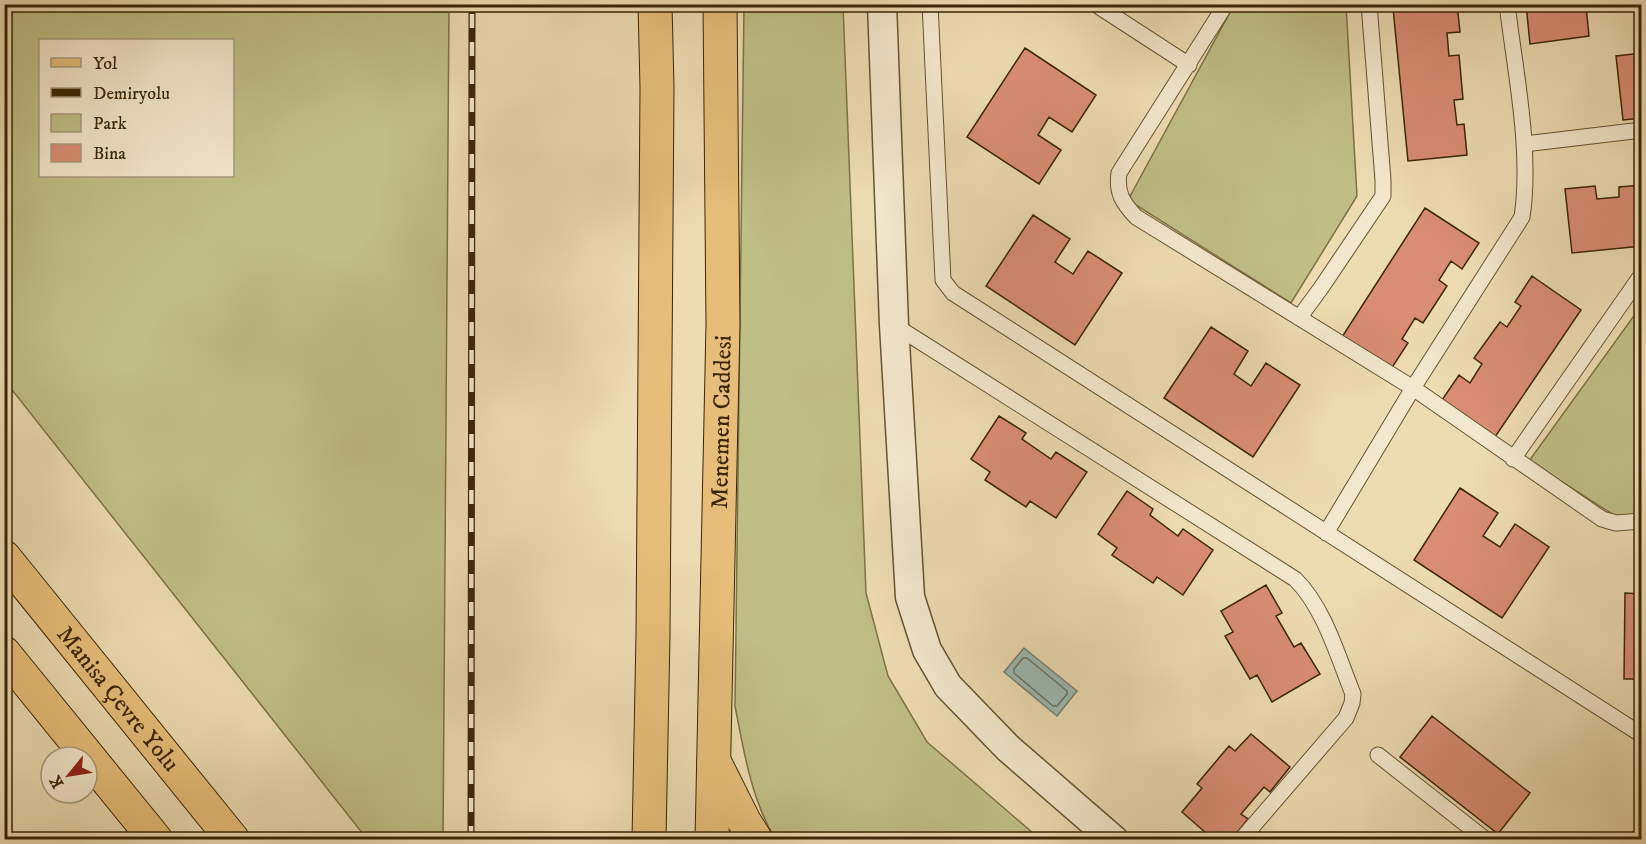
<svg xmlns="http://www.w3.org/2000/svg" width="1646" height="844" viewBox="0 0 1646 844" font-family="'IM FELL DW Pica',serif">
  <rect width="100%" height="100%" fill="#eddbb2"/>
  <filter id="stains"><feTurbulence type="fractalNoise" baseFrequency=".00333" numOctaves="4"/><feColorMatrix values="0 0 0 0 .2 0 0 0 0 .09 0 0 0 0 .02 0 0 0 .5 -.17"/></filter>
  <radialGradient id="worn" r=".72"><stop offset=".6" stop-color="#630" stop-opacity="0"/><stop offset="1" stop-color="#630" stop-opacity=".3"/></radialGradient>
  <path fill="#bfbe87" stroke="#7d7246" stroke-width="1.5" fill-rule="evenodd" d="M 5,4 L 449,5 L 443,839 L 367,839 L 5,381 ZM 40,40 L 232,40 L 232,176 L 40,176 Z
    M 744,5 L 843,5 L 866,593 L 888,676 L 927,742 L 1040,839 L 775,839 C 751,798 744,752 735,706 Z
    M 1234,5 L 1346,5 L 1357,196 L 1291,303 L 1128,200 Z
    M 1641,306 L 1641,513 L 1617,517 L 1529,461 Z"/>
  <path fill="#9ab9b3" stroke="#747e6e" stroke-width="1.5" d="M 1024,648 L 1077,691 L 1057,716 L 1004,672 Z"/>
  <g fill="none" stroke-linecap="round" stroke-linejoin="round">
    <path stroke="#6a705c" stroke-width="1.5" d="M 1023,658 L 1027,658 L 1067,691 L 1067,694 L 1057,706 L 1053,706 L 1014,673 L 1014,669 Z"/>
  </g>
  <path fill="#d98d74" stroke="#3b2606" stroke-width="1.5" d="M 1427,4 L 1457,4 L 1460,32 L 1447,33 L 1449,56 L 1459,55 L 1463,99 L 1454,100 L 1457,125 L 1464,124 L 1467,155 L 1408,161 L 1393,8 Z
    M 1526,4 L 1586,6 L 1589,36 L 1530,44 Z
    M 1025,48 L 1096,95 L 1072,132 L 1049,117 L 1038,135 L 1061,150 L 1039,184 L 967,137 Z
    M 1642,53 L 1642,118 L 1623,120 L 1616,56 Z
    M 1642,185 L 1642,246 L 1572,253 L 1565,189 L 1595,186 L 1597,199 L 1619,197 L 1619,187 Z
    M 1425,208 L 1479,243 L 1462,269 L 1451,261 L 1439,280 L 1447,286 L 1423,323 L 1415,318 L 1402,339 L 1408,343 L 1391,369 L 1342,337 Z
    M 1033,215 L 1070,239 L 1055,262 L 1073,274 L 1088,251 L 1122,273 L 1075,345 L 986,286 Z
    M 1532,276 L 1581,310 L 1495,437 L 1442,400 L 1459,375 L 1470,383 L 1482,364 L 1474,358 L 1500,322 L 1507,327 L 1521,306 L 1515,302 Z
    M 1211,327 L 1248,351 L 1234,374 L 1251,386 L 1266,363 L 1300,385 L 1253,457 L 1164,398 Z
    M 999,416 L 1026,433 L 1022,439 L 1051,459 L 1056,452 L 1087,472 L 1056,518 L 1030,501 L 1026,507 L 985,480 L 990,472 L 971,459 Z
    M 1460,488 L 1498,513 L 1483,536 L 1500,547 L 1515,524 L 1549,547 L 1502,618 L 1414,560 Z
    M 1127,491 L 1153,509 L 1150,515 L 1178,536 L 1183,529 L 1213,550 L 1183,595 L 1157,577 L 1153,583 L 1112,555 L 1117,548 L 1098,534 Z
    M 1266,585 L 1282,613 L 1276,616 L 1294,647 L 1301,643 L 1320,674 L 1272,702 L 1257,675 L 1250,679 L 1225,636 L 1233,632 L 1221,611 Z
    M 1625,593 L 1642,594 L 1642,679 L 1624,679 Z
    M 1432,716 L 1530,793 L 1498,834 L 1400,757 Z
    M 1251,734 L 1290,767 L 1270,792 L 1264,787 L 1241,814 L 1248,819 L 1231,840 L 1214,840 L 1182,812 L 1202,788 L 1197,784 L 1229,746 L 1235,751 Z"/>
  <g fill="none" stroke-linecap="round" stroke-linejoin="round">
    <g stroke="#685331" stroke-width="17">
      <path id="service" d="M 930,4 L 943,280 L 953,293 L 1642,735
        M 1095,4 L 1189,65
        M 1226,4 L 1119,173 C 1116,193 1123,203 1136,217 L 1413,388 L 1602,519 L 1616,523 L 1642,521
        M 1524,144 L 1642,130
        M 1299,318 L 1321,288 L 1383,196 L 1383,180 L 1369,4
        M 894,325 L 1295,579 C 1324,607 1338,657 1353,694 L 1352,703 L 1346,718 L 1241,840
        M 1513,459 L 1642,274
        M 1326,533 L 1413,388 L 1522,217 C 1532,151 1515,71 1507,4
        M 1378,755 L 1486,840"/>
    </g>
    <g stroke="#685331" stroke-width="31">
      <path id="minor" d="M 882,4 L 894,325 L 910,597 L 927,650 L 948,686 L 1008,748 L 1114,840"/>
    </g>
    <g stroke="#3b2606" stroke-width="35">
      <g id="primary">
        <path d="M 649,840 L 653,635 L 657,88 L 655,4"/>
        <path id="s1" d="M 712,840 L 723,324 L 720,4"/>
      </g>
    </g>
    <g stroke="#3b2606" stroke-width="35">
      <g id="trunk">
        <path id="s2" d="M 4,557 L 233,840"/>
        <path d="M 4,653 L 156,840"/>
        <path d="M 714,761 L 744,821 L 756,840"/>
      </g>
    </g>
    <use href="#service" stroke="#f3e8cd" stroke-width="15"/>
    <use href="#minor" stroke="#f3e8cd" stroke-width="28"/>
    <use href="#primary" stroke="#e6be79" stroke-width="33"/>
    <use href="#trunk" stroke="#e6be79" stroke-width="33"/>
    <g stroke="#3b2606" stroke-width="7">
      <path id="rail" d="M 471,840 L 472,4"/>
    </g>
    <use href="#rail" stroke="#f3e8cd" stroke-width="4.5" stroke-dasharray="14" stroke-linecap="butt"/>
  </g>
  <g text-anchor="middle" stroke-width="4.5" stroke-linejoin="round" paint-order="stroke">
    <g font-size="24" fill="#3b2606" stroke="#f3e8cd">
      <text dy="8" stroke="none"><textPath href="#s1" startOffset="418">Menemen Caddesi</textPath></text>
      <text dy="8" stroke="none"><textPath href="#s2" startOffset="182">Manisa Çevre Yolu</textPath></text>
    </g>
  </g>
  <rect width="1646" height="844" fill="none" stroke="#eddbb2" stroke-width="24"/>
  <rect x="6" y="6" width="1634" height="832" fill="none" stroke="#3b2606" stroke-width="3"/>
  <rect x="12" y="12" width="1622" height="820" fill="none" stroke="#3b2606" stroke-width="1.5"/>
  <rect x="39" y="39" width="195" height="138" fill="#f3e8cd" stroke="#a99a7d" stroke-width="1.5"/>
  <rect x="51" y="58" width="30" height="9" fill="#e6be79" stroke="#a99a7d" stroke-width="1.5"/>
  <text x="93" y="69" font-size="18" fill="#3b2606">Yol</text>
  <rect x="51" y="88" width="30" height="9" fill="#3b2606" stroke="#a99a7d" stroke-width="1.5"/>
  <text x="93" y="99" font-size="18" fill="#3b2606">Demiryolu</text>
  <rect x="51" y="114" width="30" height="18" fill="#bfbe87" stroke="#a99a7d" stroke-width="1.5"/>
  <text x="93" y="129" font-size="18" fill="#3b2606">Park</text>
  <rect x="51" y="144" width="30" height="18" fill="#d98d74" stroke="#a99a7d" stroke-width="1.5"/>
  <text x="93" y="159" font-size="18" fill="#3b2606">Bina</text>
  <g transform="translate(69 775) rotate(240)"><circle r="28" fill="#f3e8cd" stroke="#a99a7d" stroke-width="1.5"/>
  <path d="M0-4.5L10 22L0 15L-10 22Z" fill="#8f2418"/>
  <text y="-9" font-size="16" font-weight="bold" text-anchor="middle" fill="#3b2606">K</text>
  </g>
  <rect width="100%" height="100%" filter="url(#stains)"/>
  <rect width="100%" height="100%" fill="url(#worn)"/>
</svg>
